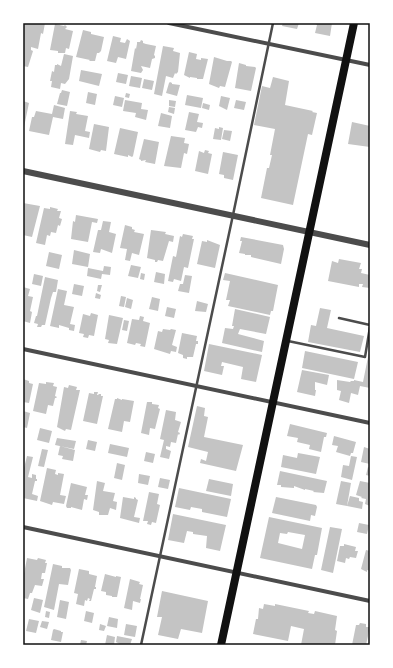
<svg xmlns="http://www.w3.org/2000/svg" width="393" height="668" viewBox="0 0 393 668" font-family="'IBM Plex Sans',sans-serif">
  <rect width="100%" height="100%" fill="#fff"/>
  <path fill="#c4c4c4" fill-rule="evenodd" d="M 25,23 L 45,23 L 43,34 L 41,33 L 38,49 L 31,47 L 31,50 L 33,51 L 28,67 L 23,66 L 23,29 Z
    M 283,23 L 299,23 L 297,29 L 282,26 Z
    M 316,23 L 332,23 L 330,36 L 315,33 L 317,25 L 316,24 Z
    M 55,24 L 64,26 L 65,25 L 67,27 L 65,29 L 73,31 L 69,49 L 66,48 L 65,53 L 58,53 L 58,51 L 50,50 Z
    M 83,30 L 91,32 L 91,34 L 104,37 L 101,51 L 99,53 L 97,53 L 95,61 L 89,61 L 90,60 L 76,57 Z
    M 113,36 L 121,38 L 120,42 L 125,43 L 127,39 L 130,41 L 126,59 L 118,57 L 116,63 L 107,61 Z
    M 141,40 L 143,41 L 143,43 L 146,44 L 156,46 L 154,55 L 155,56 L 155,58 L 152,59 L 150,68 L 141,66 L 143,70 L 141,73 L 131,71 L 135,48 L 136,49 L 137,44 L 137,42 L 140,42 Z
    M 163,46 L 174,48 L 173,51 L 180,53 L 178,72 L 176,74 L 175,73 L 173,78 L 166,76 L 162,96 L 154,94 Z
    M 189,52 L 197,54 L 196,59 L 201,60 L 201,58 L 208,59 L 203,79 L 197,79 L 197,78 L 190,77 L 190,78 L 184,75 Z
    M 64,54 L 73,56 L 69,79 L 65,84 L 61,83 L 60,89 L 51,87 L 52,81 L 50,81 L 52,71 L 54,72 L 55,65 L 57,65 L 57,64 L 61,66 Z
    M 214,57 L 227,61 L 231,61 L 232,62 L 225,87 L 220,86 L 219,88 L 209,84 Z
    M 239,63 L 246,65 L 246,66 L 255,67 L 256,68 L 251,91 L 235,88 Z
    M 81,70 L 102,74 L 99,86 L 79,81 Z
    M 118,73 L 128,75 L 126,84 L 116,82 Z
    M 131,76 L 142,78 L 140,88 L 129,86 Z
    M 273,77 L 289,81 L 285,105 L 313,111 L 312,112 L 317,113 L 312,135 L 308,134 L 293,205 L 261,198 L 267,168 L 269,168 L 272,155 L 270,155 L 275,129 L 254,125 L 262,86 L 270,88 Z
    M 144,79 L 154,81 L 152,90 L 142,88 Z
    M 170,82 L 172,83 L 172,84 L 180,85 L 177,96 L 166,93 L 169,83 Z
    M 62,90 L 70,92 L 67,106 L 57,104 L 60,93 L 61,93 Z
    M 88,92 L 97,94 L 95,105 L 86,103 Z
    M 126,93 L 130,94 L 129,98 L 125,97 Z
    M 187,95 L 203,98 L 201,108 L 185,105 Z
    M 115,96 L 124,98 L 122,107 L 113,105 Z
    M 221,96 L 230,98 L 227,110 L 219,106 Z
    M 125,100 L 142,103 L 141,109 L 148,110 L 146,120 L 135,117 L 136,113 L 123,111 Z
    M 169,100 L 176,101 L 175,107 L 169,106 Z
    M 236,100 L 246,102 L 244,110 L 234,108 Z
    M 23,101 L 29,103 L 24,127 L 23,127 Z
    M 203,103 L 210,105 L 209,110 L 202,108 Z
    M 54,105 L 65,108 L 63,119 L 53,117 L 49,135 L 29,131 L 32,117 L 34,117 L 36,111 L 52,114 Z
    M 169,107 L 175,108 L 174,114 L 168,112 Z
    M 70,111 L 77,112 L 76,114 L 88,116 L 85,131 L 90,132 L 89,138 L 75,135 L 73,145 L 65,144 Z
    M 189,112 L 199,114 L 197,122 L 203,123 L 202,128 L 198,127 L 196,132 L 185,130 Z
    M 161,113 L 172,116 L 170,128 L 158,126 Z
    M 352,122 L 370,126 L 370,147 L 348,144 Z
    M 94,124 L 109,127 L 106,151 L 101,150 L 100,152 L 89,149 Z
    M 219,127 L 223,128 L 221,140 L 213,139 L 215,128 L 219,129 Z
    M 120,128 L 138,132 L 133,156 L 132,157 L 128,155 L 128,157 L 114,154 Z
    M 224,130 L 232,131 L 230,141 L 222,139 Z
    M 171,136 L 185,138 L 184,143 L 189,144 L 187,154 L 184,153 L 181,168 L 164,166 Z
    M 144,139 L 159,142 L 155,164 L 145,162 L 146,160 L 141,161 L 141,160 L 139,159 Z
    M 205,150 L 209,151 L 208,153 L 212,154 L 208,174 L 195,171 L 199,151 L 204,153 Z
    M 223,152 L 238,155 L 233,180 L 224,178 L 224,175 L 219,174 Z
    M 23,203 L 40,206 L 32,237 L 23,235 Z
    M 50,207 L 58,209 L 57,211 L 61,211 L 59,218 L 62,219 L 60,226 L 58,225 L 56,233 L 51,232 L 50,236 L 47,235 L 45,245 L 36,243 L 44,208 L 50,209 Z
    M 76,215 L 98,219 L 97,223 L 92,222 L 88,242 L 71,239 L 73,221 L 75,222 Z
    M 103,221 L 111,222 L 109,232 L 116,234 L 112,253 L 101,249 L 100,253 L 93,252 L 98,230 L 101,230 Z
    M 125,225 L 132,227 L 132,229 L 135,230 L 134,232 L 144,234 L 139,255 L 132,253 L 130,261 L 125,260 L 127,249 L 120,248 Z
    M 151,230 L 166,232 L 165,234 L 174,236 L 173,242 L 169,241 L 163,261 L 158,260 L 157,262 L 155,262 L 155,260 L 147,258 Z
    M 183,234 L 193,236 L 192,239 L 194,239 L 188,268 L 184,267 L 181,281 L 174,279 L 173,282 L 168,281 L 173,256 L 176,257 L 180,236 L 182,237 Z
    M 241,237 L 283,245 L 284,249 L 281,264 L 251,257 L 251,255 L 245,255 L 245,254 L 239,253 L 242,241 L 240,241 Z
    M 207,240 L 220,245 L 215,268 L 197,264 L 202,241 L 207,242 Z
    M 74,250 L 90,254 L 88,267 L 72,264 Z
    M 49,252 L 62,255 L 59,269 L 46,266 Z
    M 339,259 L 361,263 L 359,269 L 362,269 L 361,273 L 370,275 L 370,288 L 362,287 L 363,284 L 359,284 L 359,287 L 328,281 L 332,261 L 338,263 Z
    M 131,265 L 141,267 L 138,278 L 128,276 Z
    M 104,266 L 111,267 L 110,275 L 102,274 L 101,279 L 87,276 L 88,268 L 103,271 Z
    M 156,272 L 165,274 L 164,284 L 154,282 Z
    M 141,273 L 145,274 L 144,280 L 140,279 Z
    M 225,273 L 278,285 L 273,311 L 271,311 L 270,315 L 228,306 L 230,300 L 226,300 L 230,281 L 223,280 Z
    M 34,274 L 43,276 L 41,286 L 32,284 Z
    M 185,275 L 192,276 L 189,293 L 178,291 L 180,284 L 183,284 Z
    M 45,277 L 58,280 L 56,292 L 53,292 L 51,298 L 45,325 L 42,325 L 41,327 L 37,327 L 38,324 L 34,323 L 36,316 L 37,316 Z
    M 74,284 L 84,286 L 82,296 L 72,294 Z
    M 98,285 L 102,285 L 100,292 L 97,291 Z
    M 23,287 L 30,289 L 28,296 L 33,297 L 30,311 L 32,312 L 30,323 L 23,321 Z
    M 58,289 L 67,291 L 64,305 L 74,307 L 70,324 L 75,325 L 74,331 L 69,330 L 69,328 L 59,325 L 59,328 L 50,326 Z
    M 96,293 L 101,295 L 100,299 L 95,298 Z
    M 121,296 L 126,297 L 124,307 L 119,306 Z
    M 152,297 L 160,299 L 158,311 L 149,309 Z
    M 127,298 L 133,300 L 131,309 L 125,307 Z
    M 197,301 L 208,304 L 206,312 L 195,311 Z
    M 167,307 L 176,309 L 174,318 L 165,316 Z
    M 320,308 L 331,310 L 327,328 L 364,336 L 360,352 L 308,342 L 311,325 L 316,326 Z
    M 235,309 L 270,317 L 266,334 L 240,329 L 238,334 L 264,341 L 262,352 L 222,343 L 225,328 L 233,329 L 234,326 L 232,326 Z
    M 91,313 L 98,315 L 94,336 L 89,335 L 88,338 L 83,337 L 84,334 L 79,333 L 83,314 L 90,316 Z
    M 109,315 L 123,318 L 117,344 L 108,343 L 109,340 L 105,339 Z
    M 140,316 L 144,317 L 143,321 L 150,323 L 145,347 L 140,346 L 141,344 L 136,343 L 135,345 L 127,343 L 132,319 L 139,320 Z
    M 124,320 L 129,321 L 127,331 L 122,330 Z
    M 163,329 L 170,330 L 171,329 L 176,330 L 172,345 L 177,347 L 176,352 L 171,351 L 170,354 L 154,349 L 158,331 L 162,332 Z
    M 182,333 L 197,336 L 196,341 L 198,341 L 198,344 L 196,344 L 193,357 L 187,357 L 187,359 L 183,358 L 183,355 L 178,353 Z
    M 209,344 L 262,355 L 256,382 L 241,379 L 243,367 L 222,362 L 221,366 L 224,366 L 222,375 L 204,371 Z
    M 305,351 L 358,362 L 354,379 L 302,368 Z
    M 369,352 L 370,388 L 360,386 L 358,395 L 351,393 L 349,403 L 339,400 L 341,391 L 337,390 L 337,380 L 350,382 L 351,381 L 354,381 L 354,380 L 363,382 Z
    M 302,370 L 329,375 L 327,385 L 315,382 L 315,390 L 316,390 L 315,396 L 297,392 Z
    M 23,379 L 29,381 L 29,383 L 33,384 L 29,403 L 23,402 Z
    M 46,382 L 54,383 L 53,386 L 57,387 L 55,396 L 57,397 L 56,398 L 55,398 L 53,406 L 48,405 L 46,414 L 33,411 L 39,383 L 46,384 Z
    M 69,385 L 77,387 L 76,390 L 80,390 L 71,430 L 66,429 L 65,431 L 57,427 L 64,387 L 68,388 Z
    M 94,392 L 98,392 L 97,395 L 98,395 L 99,394 L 101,394 L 101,396 L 103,396 L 97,424 L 83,421 L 89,393 L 94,394 Z
    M 117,398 L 122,400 L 122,399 L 134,401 L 130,422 L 124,421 L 122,432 L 108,429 L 115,399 L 117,399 Z
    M 147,402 L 152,402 L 152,404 L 159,405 L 158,408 L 160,409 L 155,429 L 150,428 L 149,435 L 141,433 Z
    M 197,406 L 205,408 L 204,416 L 208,417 L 204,437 L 243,445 L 236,471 L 200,463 L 201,459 L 206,461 L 208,452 L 188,447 Z
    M 166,410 L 176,412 L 175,420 L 181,422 L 178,432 L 180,433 L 179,435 L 178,434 L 176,443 L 171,442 L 170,447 L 166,446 L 166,449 L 171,451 L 169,459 L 160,457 L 164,440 L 160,439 Z
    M 23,411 L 30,413 L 27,428 L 23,427 Z
    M 290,424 L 327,433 L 326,437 L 324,437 L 321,452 L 309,449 L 310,445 L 297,442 L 298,438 L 287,436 Z
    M 40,428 L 52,431 L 49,443 L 37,440 Z
    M 334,436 L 356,442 L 353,453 L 351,453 L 350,456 L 336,452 L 338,446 L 332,445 Z
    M 57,438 L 76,441 L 74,449 L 55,445 Z
    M 88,440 L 97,442 L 95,451 L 86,449 Z
    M 110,444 L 129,448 L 127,457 L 108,453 Z
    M 60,446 L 75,450 L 73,461 L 62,459 L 63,456 L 58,455 Z
    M 364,447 L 370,449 L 370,464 L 361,462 Z
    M 42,449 L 48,450 L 44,467 L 38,466 Z
    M 146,452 L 155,454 L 153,463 L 144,461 Z
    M 298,453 L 320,457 L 316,474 L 281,467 L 283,455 L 297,458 Z
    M 27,456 L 33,457 L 28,477 L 32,478 L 32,474 L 36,475 L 36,479 L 37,479 L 37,481 L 35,481 L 32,494 L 38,496 L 37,501 L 23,498 L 23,472 Z
    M 351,456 L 357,457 L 352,480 L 341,477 L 343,465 L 349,466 Z
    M 117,463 L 125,465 L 122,480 L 114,478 Z
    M 368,467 L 370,468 L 370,476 L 366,475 Z
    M 47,468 L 56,470 L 55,474 L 58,475 L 58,473 L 64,474 L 60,495 L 66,496 L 64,504 L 53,502 L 52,505 L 40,501 Z
    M 280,471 L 327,481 L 324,493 L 313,492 L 314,491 L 305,489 L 305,490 L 294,486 L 294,488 L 281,487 L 281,485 L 277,485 Z
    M 139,474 L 150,476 L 148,485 L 138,483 Z
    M 160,478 L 170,480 L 168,489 L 158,487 Z
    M 209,479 L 233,484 L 231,496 L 206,491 Z
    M 97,481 L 105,483 L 103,491 L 115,493 L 113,501 L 117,502 L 116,510 L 110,508 L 108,515 L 99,515 L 99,512 L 93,510 Z
    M 341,481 L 351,483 L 347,506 L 336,504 Z
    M 360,481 L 370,483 L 370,506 L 365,504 L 366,499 L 361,498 L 362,497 L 356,495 Z
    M 71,483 L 87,487 L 85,495 L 88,495 L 87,500 L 84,499 L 82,510 L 71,507 L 71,508 L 67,508 L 66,506 Z
    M 179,488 L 231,499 L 227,517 L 202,512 L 202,509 L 191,507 L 190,510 L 175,507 Z
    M 149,492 L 159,494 L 157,504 L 160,505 L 156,523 L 152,522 L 151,525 L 147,524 L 148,521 L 143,521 Z
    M 350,496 L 359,498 L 359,501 L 363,502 L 362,509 L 347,506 Z
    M 123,497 L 134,499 L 134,497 L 136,498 L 136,499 L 138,500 L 134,517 L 140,518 L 139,523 L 120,518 Z
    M 276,497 L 316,505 L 317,507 L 315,516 L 311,515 L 310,521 L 272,513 Z
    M 173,514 L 226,525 L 220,551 L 206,548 L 207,536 L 193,534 L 193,532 L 187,531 L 184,543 L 168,540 Z
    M 269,517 L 322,528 L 317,555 L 315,555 L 312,569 L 260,558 ZM 288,532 L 305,535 L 302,549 L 278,543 L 280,533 L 287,534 Z
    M 359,523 L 369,525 L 367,534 L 357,532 Z
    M 330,527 L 342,529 L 333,573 L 321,570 Z
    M 344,544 L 356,547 L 355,551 L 358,551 L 356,558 L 350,557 L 349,559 L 346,558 L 345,563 L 337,561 L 340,546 L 344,546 Z
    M 366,550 L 370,551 L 370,571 L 367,570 L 367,572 L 361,569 Z
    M 27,558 L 37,560 L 38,558 L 46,560 L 45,563 L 47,563 L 45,573 L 42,573 L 41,579 L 44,579 L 42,586 L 35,585 L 32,593 L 30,593 L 28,599 L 23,598 L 23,579 Z
    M 53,564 L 62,566 L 62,568 L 70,568 L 71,570 L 68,585 L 59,584 L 54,610 L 44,607 Z
    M 79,569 L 89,571 L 89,574 L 97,576 L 95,587 L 96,587 L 96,589 L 94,589 L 91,601 L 89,601 L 90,599 L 88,598 L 87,601 L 85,600 L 84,606 L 76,604 L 78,594 L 74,593 Z
    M 105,574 L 116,577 L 116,576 L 121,577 L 117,597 L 112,597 L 112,596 L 106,595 L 106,592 L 101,591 Z
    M 130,579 L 140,582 L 139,584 L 143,585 L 140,599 L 141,599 L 140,603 L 133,601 L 132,610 L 124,608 Z
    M 162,591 L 208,601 L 202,633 L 181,629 L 178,639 L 158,635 L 162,617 L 157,617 Z
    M 34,598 L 43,600 L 40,613 L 31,610 Z
    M 60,600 L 69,602 L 66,619 L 57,617 Z
    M 264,604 L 275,606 L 275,604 L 309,611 L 308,613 L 314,614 L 315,611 L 337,616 L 335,630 L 337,631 L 335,645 L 301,645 L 304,629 L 291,626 L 288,641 L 253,634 L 256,619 L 258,619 L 259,608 L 263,609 Z
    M 46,611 L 50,612 L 49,618 L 45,617 Z
    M 86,611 L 94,613 L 92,623 L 84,621 Z
    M 109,617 L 118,619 L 117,628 L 107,626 Z
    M 29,619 L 39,621 L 36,633 L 26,631 Z
    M 42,621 L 49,622 L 47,629 L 40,627 Z
    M 360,623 L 366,624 L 366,627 L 370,627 L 366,645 L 352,645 L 356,625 L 359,625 Z
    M 100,624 L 106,626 L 104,631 L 99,630 Z
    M 126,624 L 137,626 L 135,637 L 124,635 Z
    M 54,629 L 61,631 L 61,632 L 63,632 L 61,642 L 51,640 L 53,630 Z
    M 107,635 L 115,637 L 114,645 L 105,645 Z
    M 117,636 L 132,639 L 130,645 L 120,645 L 120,644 L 116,642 Z
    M 81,640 L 87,641 L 86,645 L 80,645 Z"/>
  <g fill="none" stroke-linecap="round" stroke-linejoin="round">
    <path stroke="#4c4c4c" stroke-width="2.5" d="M 339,318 L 370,325
      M 288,341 L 365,357 L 370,327
      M 141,645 L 233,215 L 273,23"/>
    <path stroke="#4c4c4c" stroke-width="4" d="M 169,23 L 370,65
      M 23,349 L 370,423
      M 23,527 L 370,601"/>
    <path stroke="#4c4c4c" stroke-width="6" d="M 23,171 L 370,245"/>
    <path stroke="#111" stroke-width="8" d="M 221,645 L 354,23"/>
  </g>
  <rect width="393" height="668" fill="none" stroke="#ffffff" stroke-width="48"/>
  <rect x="24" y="24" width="345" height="620" fill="none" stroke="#111" stroke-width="1.5"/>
</svg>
